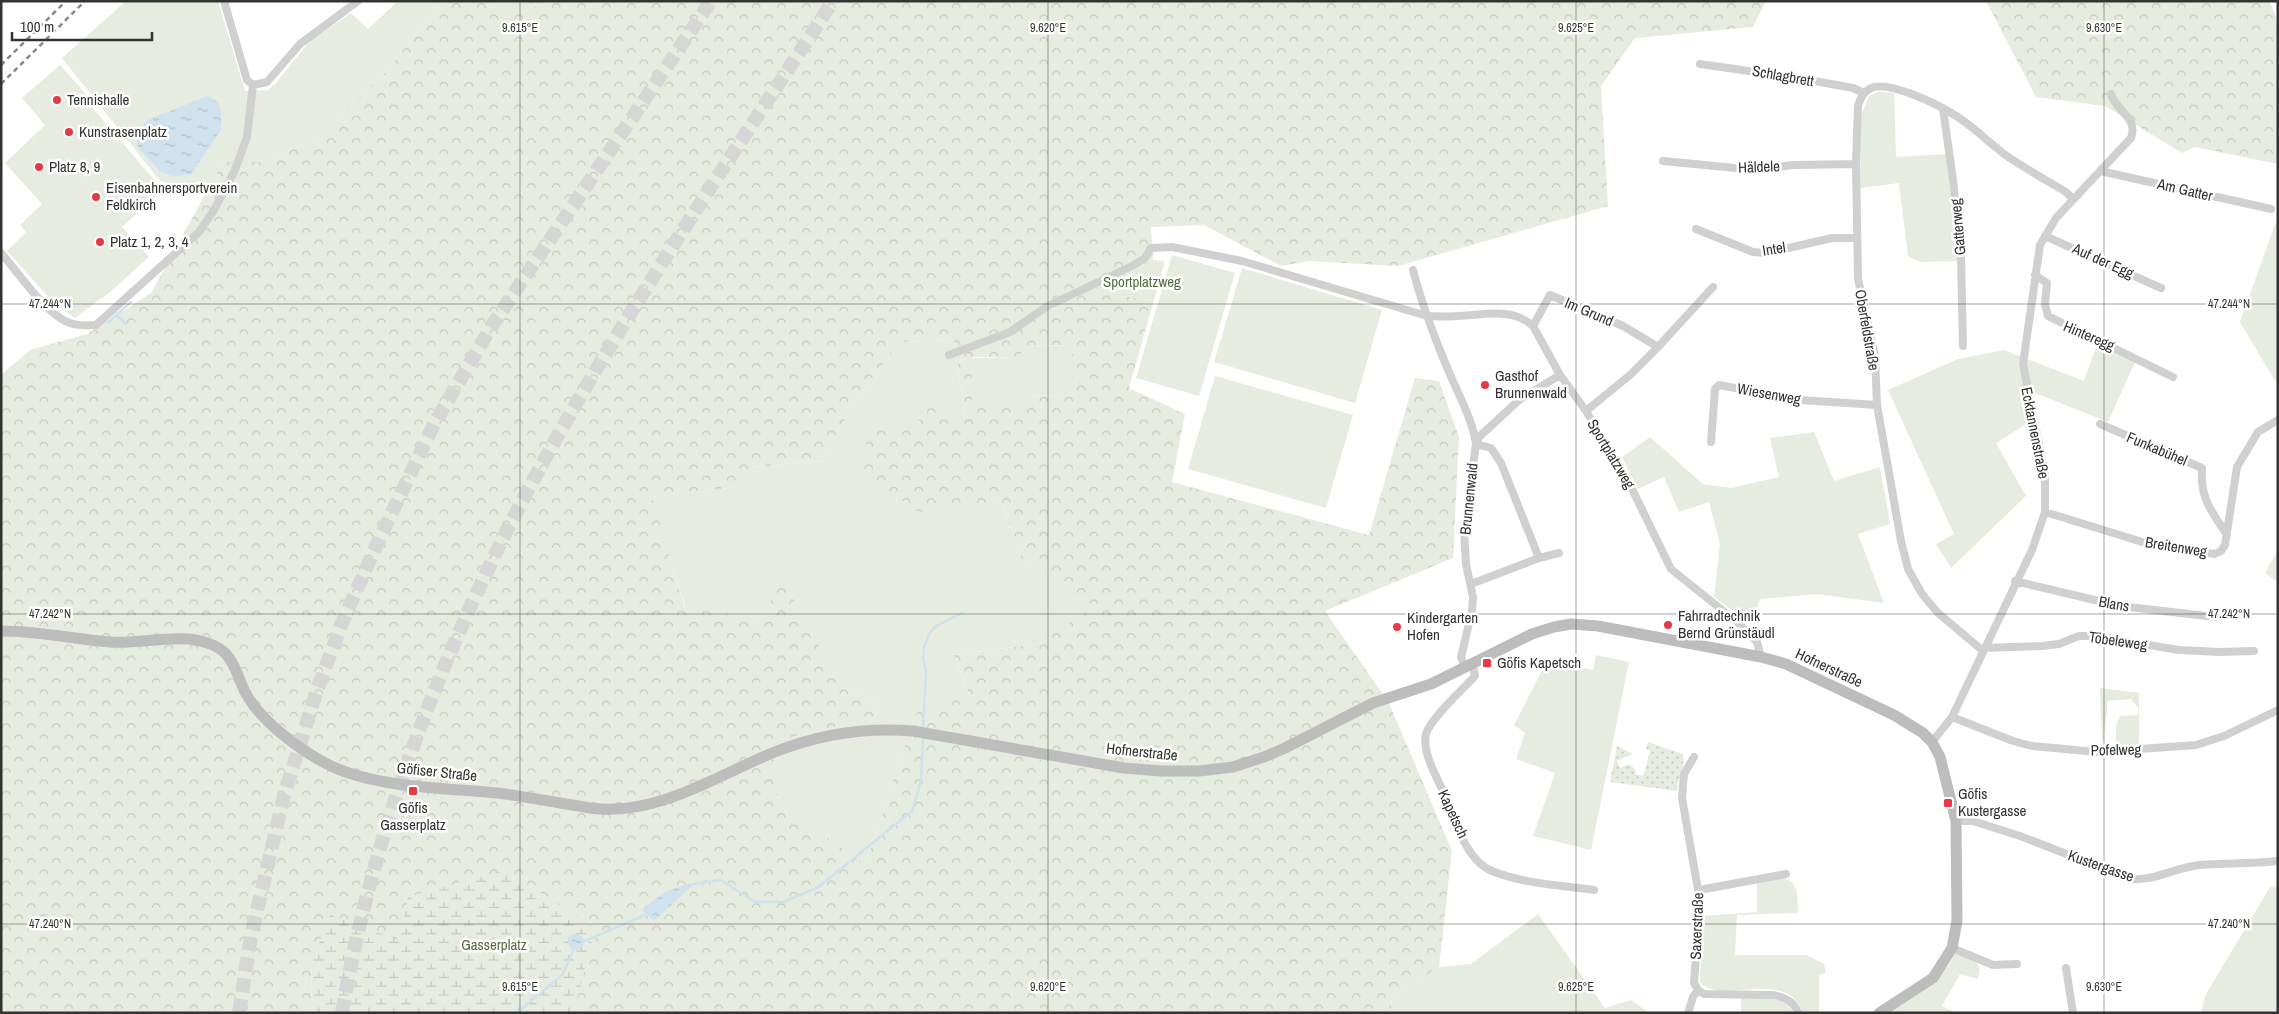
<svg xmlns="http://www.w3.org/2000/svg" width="2279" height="1014" viewBox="0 0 2279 1014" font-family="'Archivo Narrow',sans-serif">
  <defs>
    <pattern id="forest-crowns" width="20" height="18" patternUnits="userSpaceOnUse" patternTransform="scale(1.25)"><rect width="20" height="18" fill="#e6ecdf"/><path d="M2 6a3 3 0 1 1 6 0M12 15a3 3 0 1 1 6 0" fill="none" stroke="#c6cbc0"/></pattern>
    <pattern id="wetland-marsh" width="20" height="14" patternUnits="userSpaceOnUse" patternTransform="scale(1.25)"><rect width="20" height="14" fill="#e6ecdf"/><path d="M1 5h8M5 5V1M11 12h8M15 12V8" fill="none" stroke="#c6cbc0"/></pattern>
    <pattern id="garden-dots" width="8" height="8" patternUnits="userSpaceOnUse" patternTransform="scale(1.25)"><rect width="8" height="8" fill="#e6ecdf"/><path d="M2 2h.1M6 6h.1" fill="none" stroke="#c6cbc0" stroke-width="1.8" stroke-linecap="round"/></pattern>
    <pattern id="water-ripples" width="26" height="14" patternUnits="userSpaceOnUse" patternTransform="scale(1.25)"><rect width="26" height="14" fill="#cfe2ee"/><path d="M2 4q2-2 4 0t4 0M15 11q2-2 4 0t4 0" fill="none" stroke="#b2c2cd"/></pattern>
  </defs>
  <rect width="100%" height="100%" fill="#fff"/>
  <path fill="#e6ecdf" d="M 126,1 L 218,1 L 245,91 L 268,90 L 275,84 L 310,41 L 351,13 L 368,29 L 398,1 L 442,1 L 384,74 L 311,142 L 262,162 L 223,162 L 206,193 L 160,181 L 62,58 Z
    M 490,1 L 549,1 L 500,20 Z
    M 60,65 L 93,102 L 90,105 L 163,190 L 122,227 L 149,257 L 110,292 L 75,318 L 52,301 L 7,251 L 26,232 L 20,225 L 42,204 L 5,163 L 45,125 L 22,98 Z
    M 1878,92 L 1894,93 L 1896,157 L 1946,154 L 1958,261 L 1920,262 L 1908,256 L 1899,183 L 1860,188 L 1861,116 L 1869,96 Z
    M 2278,216 L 2278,386 L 2240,322 Z
    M 1172,255 L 1235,273 L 1199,396 L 1136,378 Z
    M 1153,260 L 1165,261 L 1154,300 L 1121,296 L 1111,281 Z
    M 1242,268 L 1382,310 L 1355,403 L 1214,362 Z
    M 954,340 L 965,419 L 918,511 L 1001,500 L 1022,559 L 1095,606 L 1041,643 L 954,655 L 969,695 L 916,713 L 865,865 L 778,803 L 772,742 L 876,717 L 874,699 L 841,687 L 782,579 L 761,619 L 686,609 L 651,497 L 736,487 L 752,467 L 824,461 L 853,403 L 900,342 Z
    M 1073,345 L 1073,395 L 1025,396 L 1025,408 L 972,409 L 971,358 L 1020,357 L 1021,346 Z
    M 2097,345 L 2135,362 L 2108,422 L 2020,387 L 2026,424 L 1996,443 L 2026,496 L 1951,568 L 1936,544 L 1954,534 L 1888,390 L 1958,359 L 2004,350 L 2084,381 Z
    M 1215,376 L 1353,415 L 1326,508 L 1188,469 Z
    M 1814,432 L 1834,481 L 1880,467 L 1890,524 L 1858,534 L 1884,603 L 1817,594 L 1760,599 L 1752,624 L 1714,597 L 1720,544 L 1709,502 L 1679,512 L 1664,477 L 1638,489 L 1622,457 L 1650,437 L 1703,484 L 1731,488 L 1779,477 L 1770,438 Z
    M 2278,550 L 2278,583 L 2265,573 Z
    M 1596,655 L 1629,662 L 1591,850 L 1533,836 L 1555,773 L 1516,759 L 1525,733 L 1514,725 L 1548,659 L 1593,670 Z
    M 2100,688 L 2139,693 L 2139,747 L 2116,746 L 2116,726 L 2120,716 L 2138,715 L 2138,708 L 2131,699 L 2107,701 C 2108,715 2104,727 2104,741 L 2102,740 Z
    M 1783,878 C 1800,881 1797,900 1798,913 L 1737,915 L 1735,955 L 1807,955 L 1824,964 L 1826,973 L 1819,975 L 1819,1013 L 1802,1013 C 1790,967 1719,1006 1700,982 L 1703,916 L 1757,912 L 1757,882 Z
    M 2278,886 L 2278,1013 L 2201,1013 L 2206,994 L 2270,887 Z
    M 1538,914 L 1605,1008 L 1631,1000 L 1649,1013 L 1391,1013 L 1392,997 L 1439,967 L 1471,964 Z
    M 1955,954 C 1969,954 1986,964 1977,979 L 1960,974 L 1942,1006 L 1956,1013 L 1886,1013 L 1933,983 L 1949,965 Z
    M 1741,998 C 1758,999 1785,994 1793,1013 L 1741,1013 Z"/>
  <path fill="url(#forest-crowns)" fill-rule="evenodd" d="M 442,1 L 490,1 L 500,20 L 549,1 L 1766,1 L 1753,27 L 1635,38 L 1601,86 L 1608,206 L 1398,266 L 1309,261 L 1281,266 L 1204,225 L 1151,227 L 1153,260 L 1111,281 L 1121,296 L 1154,300 L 1129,388 L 1185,414 L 1172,482 L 1369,535 L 1415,378 L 1439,381 L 1459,437 L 1453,558 L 1325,611 L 1389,703 L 1452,851 L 1439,967 L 1392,997 L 1391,1013 L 577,1013 L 505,870 L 482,877 L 399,940 L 312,961 L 311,1013 L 1,1013 L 1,375 L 30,350 L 87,334 L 151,293 L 223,162 L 262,162 L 311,142 L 384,74 ZM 954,340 L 965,419 L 921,403 L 917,430 L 869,429 L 860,469 L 918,512 L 1001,500 L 1022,559 L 1094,606 L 1041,643 L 954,655 L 969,694 L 916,713 L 865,865 L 779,803 L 772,742 L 876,717 L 874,699 L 841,687 L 782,578 L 761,619 L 685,608 L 652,497 L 737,487 L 752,467 L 824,461 L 853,403 L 900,342 ZM 1072,345 L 1073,395 L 1025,396 L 1024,408 L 972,408 L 972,357 L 1021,357 L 1021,346 Z
    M 1986,1 L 2269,1 L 2278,20 L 2278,164 L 2195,147 L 2182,153 L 2105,106 L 2036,97 Z"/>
  <path fill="url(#wetland-marsh)" d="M 505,870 L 595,928 L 575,1007 L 577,1013 L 311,1013 L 312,961 L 330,915 L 399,940 L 408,897 Z"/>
  <path fill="url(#garden-dots)" d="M 1648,742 L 1683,754 C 1686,766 1677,778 1677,791 L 1610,782 L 1617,746 L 1633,754 L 1617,761 L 1620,768 L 1629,764 L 1636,770 L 1635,774 L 1643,776 L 1650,751 L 1646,749 Z"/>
  <path fill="url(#water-ripples)" d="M 207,96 L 218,102 L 221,113 L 221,130 L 191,174 L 175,177 L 160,171 L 138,148 L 136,132 L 148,120 Z
    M 695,883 L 654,921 L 642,910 C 658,895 673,886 695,883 Z
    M568 942a8 8 0 1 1 16 0a8 8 0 1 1-16 0Z"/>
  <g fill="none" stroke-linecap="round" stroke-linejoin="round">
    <path stroke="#cfe2ee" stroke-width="2.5" d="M 116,315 L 126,324
      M 108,322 L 131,302
      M 923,730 L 926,673 L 923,658 L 924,647 L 929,634 L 936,626 L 962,613
      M 694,884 L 721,880 L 755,902 L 783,902 L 817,888 L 912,811 L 921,781 L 923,736
      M 582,942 L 650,913
      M 517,1013 L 563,974 L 574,948"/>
    <path stroke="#d6d6d6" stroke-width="14" stroke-dasharray="14 7" stroke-linecap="butt" d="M 239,1013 L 251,936 L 284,796 L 317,690 L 342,623 L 377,544 L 434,424 L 493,324 L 711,1
      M 342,1013 C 371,839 437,665 518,509 C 610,333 724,168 833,1"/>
    <path stroke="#d0d0d0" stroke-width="8" d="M 224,1 L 247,80 L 253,85 L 267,82 L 300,44 L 358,1
      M 1700,64 L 1798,78 L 1853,88 L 1864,93
      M 1943,109 L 1953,180 L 1961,258 L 1963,346
      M 1663,161 L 1756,170 L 1793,165 L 1856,164
      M 2100,171 L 2271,209
      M 1696,229 L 1753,252 L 1767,253 L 1832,238 L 1857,238
      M 2045,236 L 2161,288
      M 1,253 C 19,273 42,309 65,321 C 75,326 85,326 96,325 L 199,232 L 214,210 L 235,170 L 247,137 L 253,85
      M 1413,270 C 1422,305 1435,339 1449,372 C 1459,396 1472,418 1476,444 L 1491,448 L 1501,463 L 1539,558
      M 2035,275 L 2047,283 L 2045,304 L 2048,316 L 2173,377
      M 1533,326 L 1550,295 L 1623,326 L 1658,347 L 1630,375 L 1586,411
      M 1658,347 L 1713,287
      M 949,355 L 1010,332 L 1046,307 L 1134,265 L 1145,258 L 1151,248 L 1172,247 L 1242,261 L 1427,316 C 1438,316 1448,317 1459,316 C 1484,315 1512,307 1533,326 L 1560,375 L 1586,411 L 1632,489 L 1671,569 L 1737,622 L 1757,642 L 1761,657
      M 2100,424 L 2202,468 C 2200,499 2211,510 2227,535
      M 1711,442 L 1715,389 L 1719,385 L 1800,400 L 1877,405
      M 2045,512 L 2152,545 L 2215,554 L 2221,551 L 2225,545 L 2237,467 L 2258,432 L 2278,420
      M 2015,581 L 2120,606 L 2215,617
      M 1471,584 L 1539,558 L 1559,553
      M 1983,648 L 2042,646 L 2059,644 L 2079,636 L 2094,636 L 2179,650 L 2220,652 L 2254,651
      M 1982,650 L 1938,613 L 1922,594 L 1908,569 L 1901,541 L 1877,405 L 1875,355 L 1858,279 L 1856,164 L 1858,106 C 1860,99 1864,91 1871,88 C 1888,80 1937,104 1953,114 C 1972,125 1989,143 2007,156 C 2026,169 2046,180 2066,192 L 2073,199
      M 1472,663 L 1475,676 C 1463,689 1430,719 1426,734 C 1422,751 1435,774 1442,789 C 1453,813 1464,860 1492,871 C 1524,884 1560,885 1594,890
      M 1465,667 L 1461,657 L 1472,611 L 1473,597 L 1466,564 L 1464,531 L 1476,444 L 1479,437 L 1519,400 L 1560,375
      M 1952,717 L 2013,741 L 2032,746 L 2097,752 L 2196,745 L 2224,736 L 2278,710
      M 1932,742 L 1952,717 L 2032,550 L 2045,512 L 2045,475 L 2023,364 L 2040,245 L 2056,218 L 2131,138 C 2139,118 2115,110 2111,94
      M 1694,757 L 1684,774 L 1682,798 L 1700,901 L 1694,983 L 1698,990 L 1704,994 L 1774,995 C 1785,998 1794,1001 1798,1013
      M 1956,821 L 1973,821 L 2020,836 L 2131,879 C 2155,881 2176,867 2200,865 C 2226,863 2252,864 2278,861
      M 1699,890 L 1786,874
      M 1952,948 L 1993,965 L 2017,964
      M 2066,968 L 2073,1013
      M 1688,1013 L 1693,997 L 1698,990"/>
    <path stroke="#bdbdbd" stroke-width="11" d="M 1,631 C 38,631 73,639 110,642 C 136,644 162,637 189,639 C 201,640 217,645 225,653 C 237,665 239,683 248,697 C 263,723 304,753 331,766 C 378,788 445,788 497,793 C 528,797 559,803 590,808 C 657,817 717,775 777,751 C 821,734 867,727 913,731 L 1124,768 L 1161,771 L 1199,771 L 1233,767 L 1264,757 L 1285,748 L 1373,703 L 1431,684 L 1532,634 L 1554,627 L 1571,624 L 1598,626 L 1761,657 L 1786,664 L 1894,715 L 1923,733 L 1932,742 L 1940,757 L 1956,821 L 1957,921 L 1952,948 L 1933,978 L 1879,1013"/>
    <path stroke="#888" stroke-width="2.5" stroke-dasharray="5 4" stroke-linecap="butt" d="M 1,65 L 66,1
      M 1,84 L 85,1"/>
  </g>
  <path fill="none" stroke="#333" stroke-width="1" stroke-opacity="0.45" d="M 520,1 L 520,1013M 1048,1 L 1048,1013M 1576,1 L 1576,1013M 2104,1 L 2104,1013M 1,304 L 2278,304M 1,614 L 2278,614M 1,924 L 2278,924"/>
  <g fill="#e63946" stroke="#fff" stroke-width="2">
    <circle cx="57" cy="100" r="5"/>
    <circle cx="69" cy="132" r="5"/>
    <circle cx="39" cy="167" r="5"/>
    <circle cx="96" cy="197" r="5"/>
    <circle cx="100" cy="242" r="5"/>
    <circle cx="1485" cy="385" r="5"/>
    <circle cx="1668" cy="625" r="5"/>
    <circle cx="1397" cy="627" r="5"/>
    <rect x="1482" y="658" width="10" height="10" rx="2.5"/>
    <rect x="408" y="786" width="10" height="10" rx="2.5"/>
    <rect x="1943" y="798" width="10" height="10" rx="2.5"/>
  </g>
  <g text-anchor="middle" stroke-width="5" stroke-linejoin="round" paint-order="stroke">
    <g font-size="15" fill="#333" stroke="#fff">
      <text transform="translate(1783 76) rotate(10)" y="5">Schlagbrett</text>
      <text transform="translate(1759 167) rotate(-2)" y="5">Häldele</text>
      <text transform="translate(2185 190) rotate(13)" y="5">Am Gatter</text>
      <text transform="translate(1958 227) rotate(-95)" y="5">Gatterweg</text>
      <text transform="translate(1774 249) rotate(-9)" y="5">Intel</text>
      <text transform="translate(2103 261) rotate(24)" y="5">Auf der Egg</text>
      <text transform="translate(1589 312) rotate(23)" y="5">Im Grund</text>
      <text transform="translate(1867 330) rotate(80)" y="5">Oberfeldstraße</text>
      <text transform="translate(2089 336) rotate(23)" y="5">Hinteregg</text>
      <text transform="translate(1769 394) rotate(10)" y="5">Wiesenweg</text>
      <text transform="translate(2035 433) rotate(79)" y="5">Ecktannenstraße</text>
      <text transform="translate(2157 449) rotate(23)" y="5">Funkabühel</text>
      <text transform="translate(1611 454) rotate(59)" y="5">Sportplatzweg</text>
      <text transform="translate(1469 499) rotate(-84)" y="5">Brunnenwald</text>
      <text transform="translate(2176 547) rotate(9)" y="5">Breitenweg</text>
      <text transform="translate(2114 604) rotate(10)" y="5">Blans</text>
      <text transform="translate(2118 641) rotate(8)" y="5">Töbeleweg</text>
      <text transform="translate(1829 668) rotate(25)" y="5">Hofnerstraße</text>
      <text transform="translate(2116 750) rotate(-1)" y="5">Pofelweg</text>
      <text transform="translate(1142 752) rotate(6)" y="5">Hofnerstraße</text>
      <text transform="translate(437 772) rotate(6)" y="5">Göfiser Straße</text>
      <text transform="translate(1453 814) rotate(65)" y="5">Kapetsch</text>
      <text transform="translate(2101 866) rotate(19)" y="5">Kustergasse</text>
      <text transform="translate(1697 926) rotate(-88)" y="5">Saxerstraße</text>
    </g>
    <g font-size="15" fill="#333" stroke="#fff" text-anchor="start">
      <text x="67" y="105">Tennishalle</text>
      <text x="79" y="137">Kunstrasenplatz</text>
      <text x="49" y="172">Platz 8, 9</text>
      <text x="106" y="193">Eisenbahnersportverein<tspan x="106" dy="17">Feldkirch</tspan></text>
      <text x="110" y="247">Platz 1, 2, 3, 4</text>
      <text x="1495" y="381">Gasthof<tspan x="1495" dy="17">Brunnenwald</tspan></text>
      <text x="1678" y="621">Fahrradtechnik<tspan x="1678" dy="17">Bernd Grünstäudl</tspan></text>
      <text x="1407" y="623">Kindergarten<tspan x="1407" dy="17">Hofen</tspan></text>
      <text x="1497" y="668">Göfis Kapetsch</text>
      <text x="1958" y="799">Göfis<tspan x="1958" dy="17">Kustergasse</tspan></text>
      <text x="413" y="813" text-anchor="middle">Göfis<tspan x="413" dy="17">Gasserplatz</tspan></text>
    </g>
    <g font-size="15" fill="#56703f" stroke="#fff">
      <text x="1142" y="287">Sportplatzweg</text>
      <text x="494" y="950">Gasserplatz</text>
    </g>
  </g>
  <g font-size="12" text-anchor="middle" fill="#333" stroke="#fff" stroke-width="5" stroke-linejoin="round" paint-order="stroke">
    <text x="520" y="32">9.615°E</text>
    <text x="1048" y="32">9.620°E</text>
    <text x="1576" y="32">9.625°E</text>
    <text x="2104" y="32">9.630°E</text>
    <text x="50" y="308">47.244°N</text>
    <text x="2229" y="308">47.244°N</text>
    <text x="50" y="618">47.242°N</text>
    <text x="2229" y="618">47.242°N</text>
    <text x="50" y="928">47.240°N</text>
    <text x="2229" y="928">47.240°N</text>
    <text x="520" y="991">9.615°E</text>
    <text x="1048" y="991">9.620°E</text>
    <text x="1576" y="991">9.625°E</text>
    <text x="2104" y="991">9.630°E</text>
  </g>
  <rect width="2279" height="1014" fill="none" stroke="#333333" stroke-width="5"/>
  <path d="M12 32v8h140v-8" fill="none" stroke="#333333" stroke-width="2.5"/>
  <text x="20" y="32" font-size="15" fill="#333333" stroke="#ffffff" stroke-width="4" paint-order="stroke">100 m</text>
</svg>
